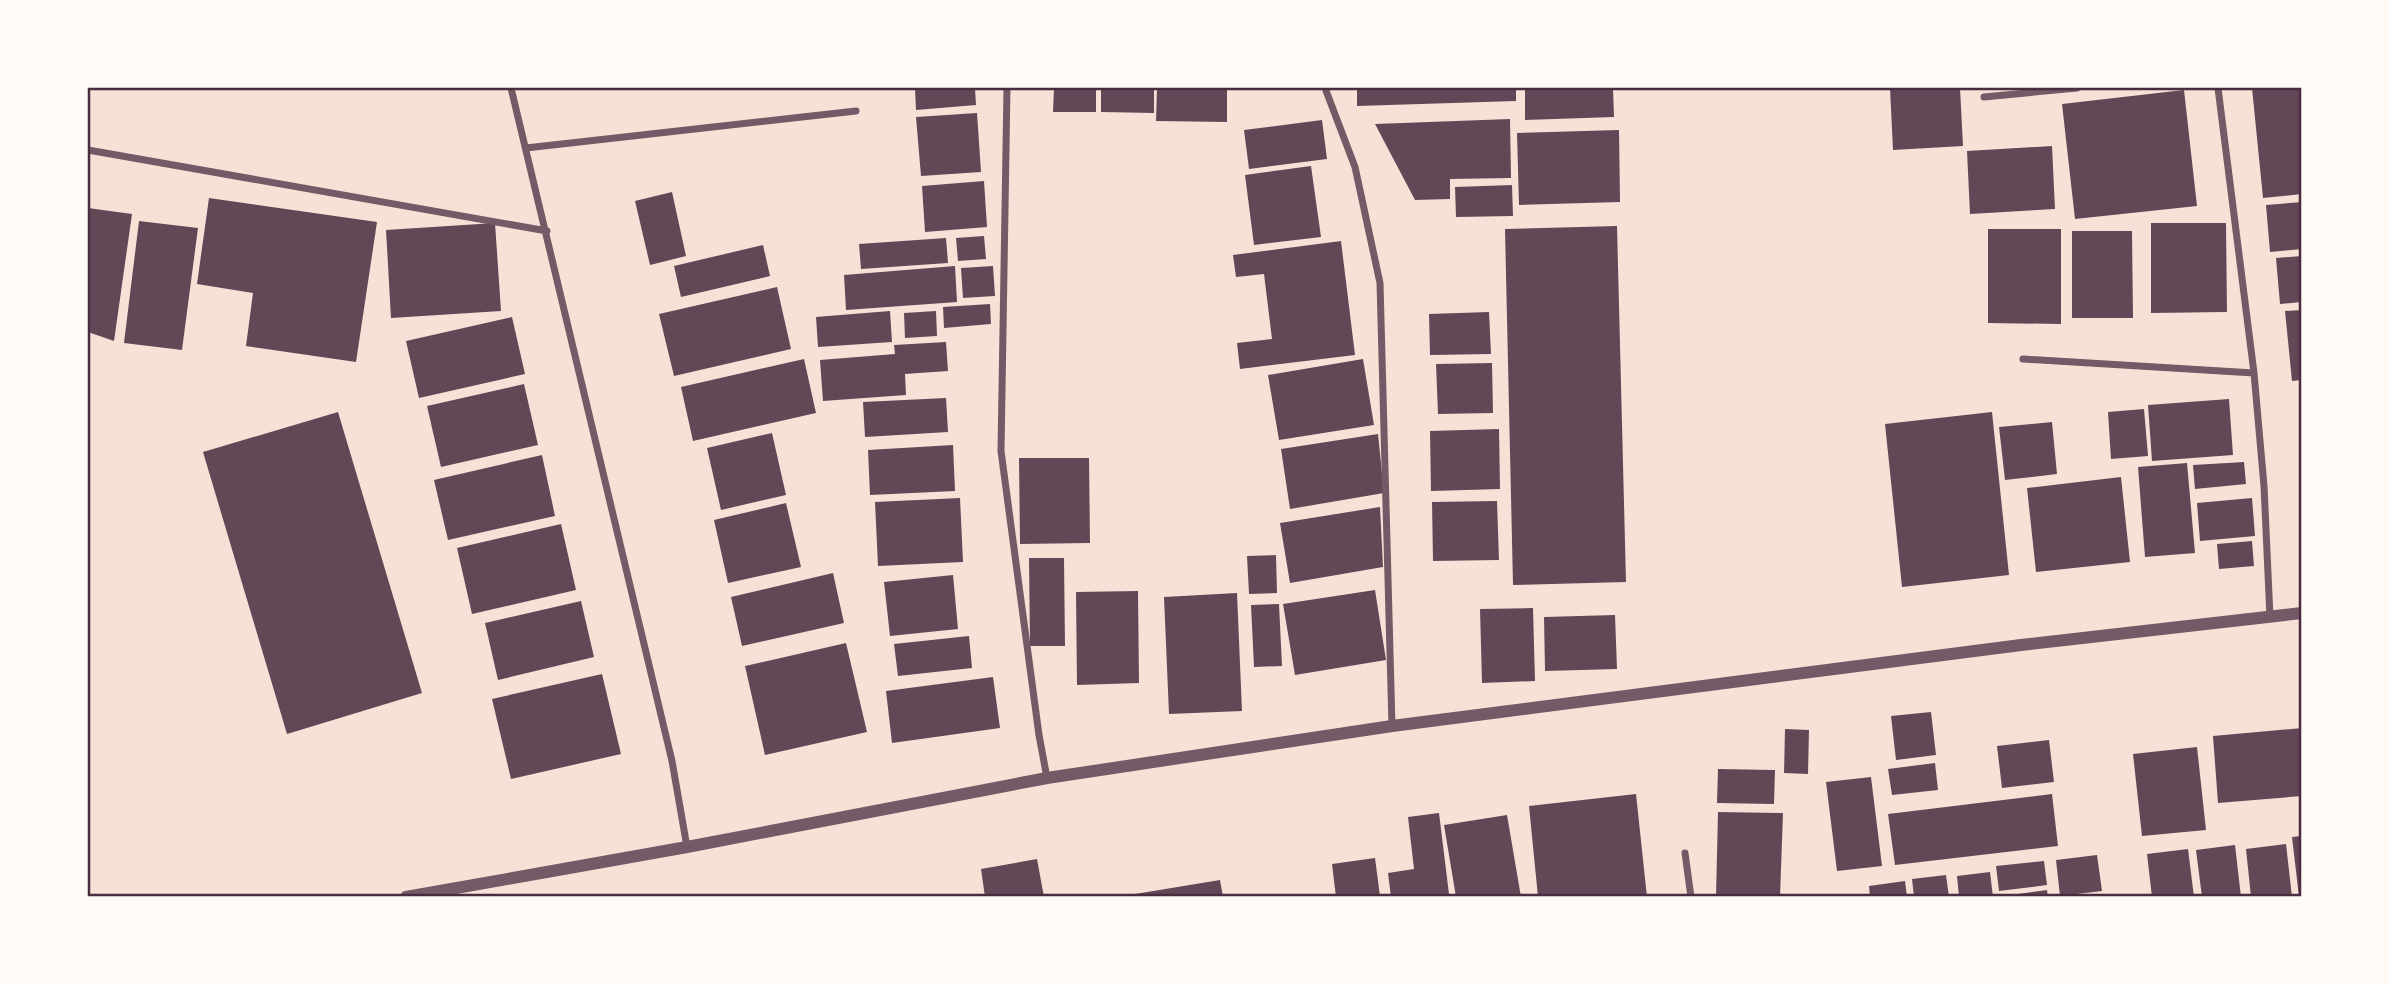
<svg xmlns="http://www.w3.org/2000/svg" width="2389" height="984" viewBox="0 0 2389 984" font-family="'IBM Plex Sans',sans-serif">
  <rect width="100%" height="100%" fill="#f7e1d7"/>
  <path fill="#644757" d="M 915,88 L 975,88 L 976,105 L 916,110 Z
    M 1054,88 L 1096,88 L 1096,112 L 1053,112 Z
    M 1101,88 L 1154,88 L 1154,113 L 1101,112 Z
    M 1157,88 L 1227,88 L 1227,122 L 1156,121 Z
    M 1357,88 L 1516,88 L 1516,101 L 1357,106 Z
    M 1525,88 L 1613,88 L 1614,117 L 1525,120 Z
    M 1890,88 L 1960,88 L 1963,146 L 1893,150 Z
    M 2252,88 L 2302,88 L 2302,194 L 2263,198 Z
    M 2184,90 L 2197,206 L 2075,219 L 2062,104 Z
    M 977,113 L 981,172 L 921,176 L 916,117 Z
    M 1510,119 L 1511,178 L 1450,179 L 1450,199 L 1415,200 L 1375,124 Z
    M 1322,120 L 1327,159 L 1249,169 L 1244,130 Z
    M 1619,130 L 1620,202 L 1519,205 L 1517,133 Z
    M 2052,146 L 2055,209 L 1970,214 L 1967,151 Z
    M 1311,166 L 1321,237 L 1254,245 L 1245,175 Z
    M 984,181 L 987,227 L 925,232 L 922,186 Z
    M 1512,185 L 1513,216 L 1456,217 L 1455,187 Z
    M 672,192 L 686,256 L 650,265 L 635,201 Z
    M 209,198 L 377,222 L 356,362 L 246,346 L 253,293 L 197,284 Z
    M 2302,202 L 2302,249 L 2270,252 L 2266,205 Z
    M 88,208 L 132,214 L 114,341 L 88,332 Z
    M 139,221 L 198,228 L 182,350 L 124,343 Z
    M 495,223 L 501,311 L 391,318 L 386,230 Z
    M 2151,223 L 2226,223 L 2227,312 L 2151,313 Z
    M 1617,226 L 1626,582 L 1513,585 L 1505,229 Z
    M 1988,229 L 2061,229 L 2061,324 L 1988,323 Z
    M 2072,231 L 2132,231 L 2133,318 L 2072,318 Z
    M 984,236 L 986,259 L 958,261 L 956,238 Z
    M 946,238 L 948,263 L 861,269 L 859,244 Z
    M 1341,241 L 1355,355 L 1240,369 L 1237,343 L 1272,339 L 1264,274 L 1236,277 L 1233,255 Z
    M 763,245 L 770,276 L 681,297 L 674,266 Z
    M 2302,256 L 2302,302 L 2280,304 L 2276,258 Z
    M 955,266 L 957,302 L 846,310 L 844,275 Z
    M 993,266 L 995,296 L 963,298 L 961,268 Z
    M 777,287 L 791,349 L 674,376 L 659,314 Z
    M 990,304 L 991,324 L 944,328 L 943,307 Z
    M 2302,310 L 2302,380 L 2292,381 L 2285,311 Z
    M 890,311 L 892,342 L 818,347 L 816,317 Z
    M 936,311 L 937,336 L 905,338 L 904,313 Z
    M 1489,312 L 1491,354 L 1430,355 L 1429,314 Z
    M 512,317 L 525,374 L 419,398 L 406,341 Z
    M 946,342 L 948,371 L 905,374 L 906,395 L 823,401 L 820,360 L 895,354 L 894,345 Z
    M 804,359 L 816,413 L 693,441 L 681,387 Z
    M 1363,359 L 1374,425 L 1279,440 L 1268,375 Z
    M 1492,363 L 1493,413 L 1438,414 L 1436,364 Z
    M 524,384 L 538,445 L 441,467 L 427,406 Z
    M 946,398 L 948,432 L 865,437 L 863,402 Z
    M 2229,399 L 2233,455 L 2152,461 L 2148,405 Z
    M 2144,409 L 2148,456 L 2111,459 L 2108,412 Z
    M 338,412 L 422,693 L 287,734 L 203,452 Z
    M 1992,412 L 2009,575 L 1902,587 L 1885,424 Z
    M 2052,422 L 2057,474 L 2005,480 L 1999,427 Z
    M 1499,429 L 1500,489 L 1431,491 L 1430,431 Z
    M 772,433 L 786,495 L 721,510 L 707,448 Z
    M 1378,434 L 1384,493 L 1290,509 L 1281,449 Z
    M 953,445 L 955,491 L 870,495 L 868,450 Z
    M 542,455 L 555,516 L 448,540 L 434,480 Z
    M 1019,458 L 1089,458 L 1090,543 L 1020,544 Z
    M 2244,462 L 2246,484 L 2195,489 L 2193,465 Z
    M 2187,463 L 2195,553 L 2145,557 L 2138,467 Z
    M 2121,477 L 2130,562 L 2036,572 L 2027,488 Z
    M 960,498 L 963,562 L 878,566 L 875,502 Z
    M 2252,498 L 2255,536 L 2200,541 L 2197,503 Z
    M 1497,501 L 1499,560 L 1433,561 L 1432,502 Z
    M 786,503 L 801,567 L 728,583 L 714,520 Z
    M 1380,507 L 1383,567 L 1290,583 L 1280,523 Z
    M 561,524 L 576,590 L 472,614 L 457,548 Z
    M 2252,541 L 2254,566 L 2219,569 L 2217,544 Z
    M 1276,555 L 1277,593 L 1249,594 L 1247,556 Z
    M 1029,558 L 1064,558 L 1065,646 L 1030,646 Z
    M 833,573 L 844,623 L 742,646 L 731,597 Z
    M 953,575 L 958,629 L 890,636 L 884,582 Z
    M 1375,590 L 1386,660 L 1295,675 L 1283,604 Z
    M 1138,591 L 1139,683 L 1077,685 L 1076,592 Z
    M 1237,593 L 1242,711 L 1169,714 L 1164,597 Z
    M 581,601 L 594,657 L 498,680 L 485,623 Z
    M 1279,604 L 1282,666 L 1254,667 L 1251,605 Z
    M 1533,608 L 1535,681 L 1482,683 L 1480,609 Z
    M 1615,615 L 1617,669 L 1545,671 L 1544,617 Z
    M 969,636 L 972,668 L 898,676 L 894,644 Z
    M 846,643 L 867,732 L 765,755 L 745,666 Z
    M 602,674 L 621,754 L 511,779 L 492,699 Z
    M 993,677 L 1000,728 L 892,743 L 886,691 Z
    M 1931,712 L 1936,755 L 1896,760 L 1891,716 Z
    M 2302,728 L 2302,796 L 2218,803 L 2213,736 Z
    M 1785,729 L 1809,730 L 1808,774 L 1784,773 Z
    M 2049,740 L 2054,782 L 2002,788 L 1997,746 Z
    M 2197,747 L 2206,830 L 2142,836 L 2133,754 Z
    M 1935,763 L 1938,790 L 1892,795 L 1888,769 Z
    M 1718,769 L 1775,770 L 1774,804 L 1717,803 Z
    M 1871,777 L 1882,866 L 1837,871 L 1826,782 Z
    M 1636,794 L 1647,897 L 1538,897 L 1529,806 Z
    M 2052,794 L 2058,846 L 1895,865 L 1888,814 Z
    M 1718,812 L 1783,813 L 1780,897 L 1716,897 Z
    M 1439,813 L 1449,894 L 1391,897 L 1388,873 L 1414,869 L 1408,817 Z
    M 1507,815 L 1521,897 L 1456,897 L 1444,825 Z
    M 2302,836 L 2302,897 L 2299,897 L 2292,837 Z
    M 2286,844 L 2292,897 L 2251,897 L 2246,849 Z
    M 2235,845 L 2241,897 L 2202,897 L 2196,850 Z
    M 2188,849 L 2194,897 L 2152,897 L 2147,854 Z
    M 2097,855 L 2102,891 L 2060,896 L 2056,860 Z
    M 1375,858 L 1380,896 L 1336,897 L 1332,864 Z
    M 1037,859 L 1044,897 L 985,897 L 981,869 Z
    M 2044,861 L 2047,885 L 1999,891 L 1996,866 Z
    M 1990,872 L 1993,897 L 1959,897 L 1957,876 Z
    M 1946,875 L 1949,897 L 1914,897 L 1912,879 Z
    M 1220,880 L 1223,897 L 1129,897 L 1129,895 Z
    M 1905,881 L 1907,897 L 1870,897 L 1869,886 Z
    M 2047,890 L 2048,897 L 2011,897 L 2011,895 Z"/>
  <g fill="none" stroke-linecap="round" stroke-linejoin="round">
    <path stroke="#755966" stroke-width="7" d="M 511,88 L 672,761 L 687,847
      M 1007,88 L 1001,451 L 1039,735 L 1047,778
      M 1325,88 L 1355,167 L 1380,283 L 1392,726
      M 2218,88 L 2254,373 L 2264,486 L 2270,617
      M 1984,97 L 2077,88
      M 526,148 L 856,111
      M 88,150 L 547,231
      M 2023,359 L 2254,373
      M 1685,853 L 1691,897"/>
    <path stroke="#755966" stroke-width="12" d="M 406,897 L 687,847 L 1047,778 L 1392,726 L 2021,645 L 2302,613"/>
  </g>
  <rect width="2389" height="984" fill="none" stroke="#fffaf5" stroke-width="178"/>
  <rect x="89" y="89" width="2211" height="806" fill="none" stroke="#4a2c40" stroke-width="2.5"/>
</svg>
